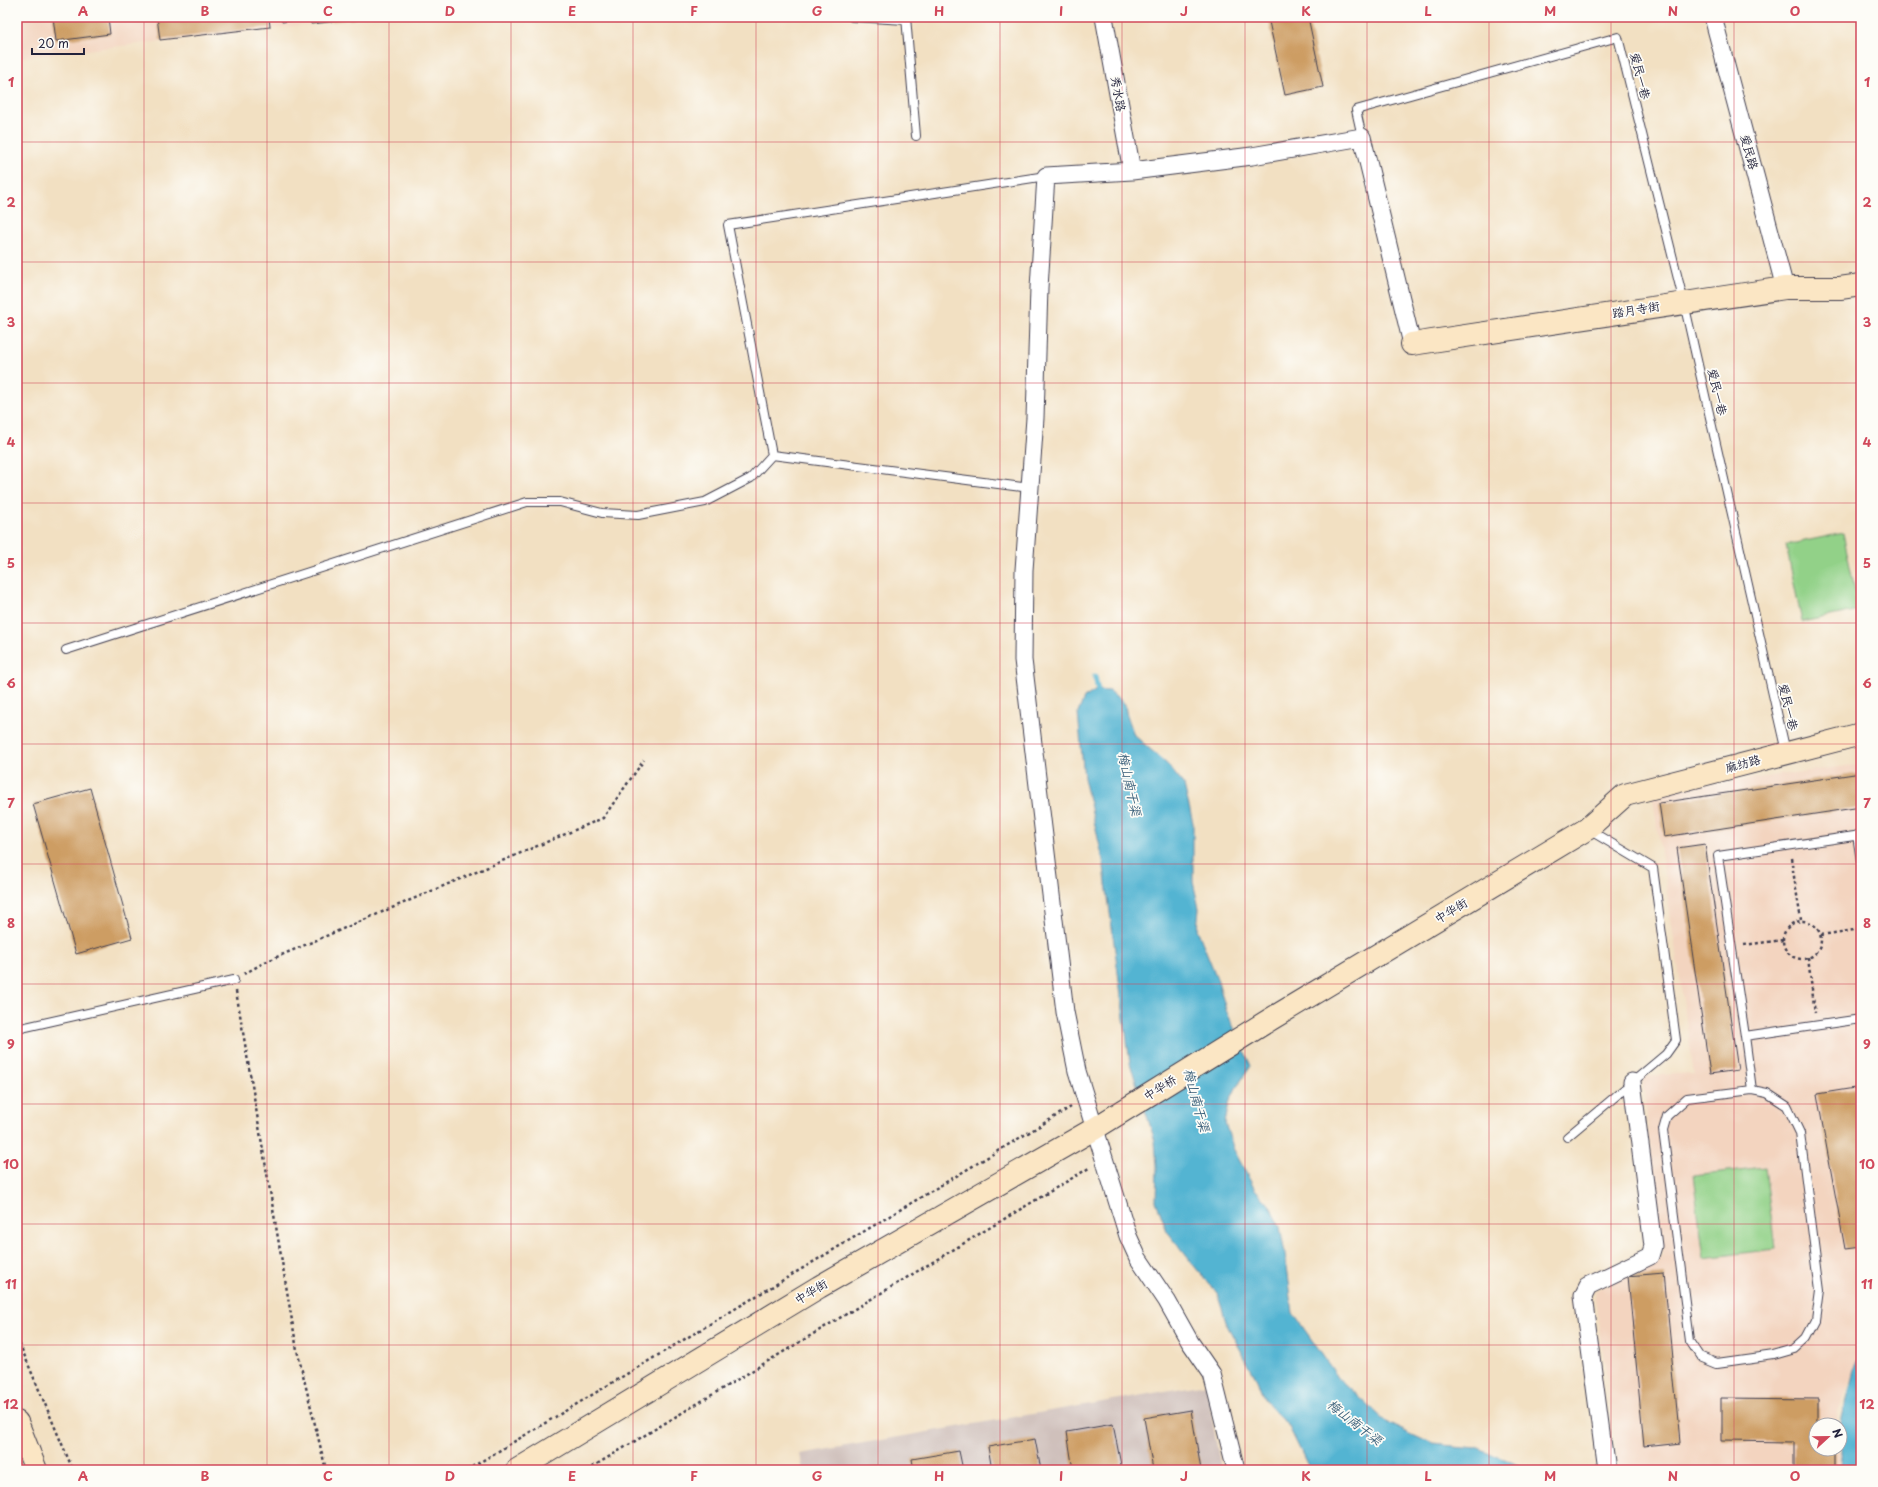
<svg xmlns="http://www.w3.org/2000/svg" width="1878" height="1487" viewBox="0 0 1878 1487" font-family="'Playpen Sans','LXGW WenKai TC',sans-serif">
  <rect width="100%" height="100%" fill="#fdfcf7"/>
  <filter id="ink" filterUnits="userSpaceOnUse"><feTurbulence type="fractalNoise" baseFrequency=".025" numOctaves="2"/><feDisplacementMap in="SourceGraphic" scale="8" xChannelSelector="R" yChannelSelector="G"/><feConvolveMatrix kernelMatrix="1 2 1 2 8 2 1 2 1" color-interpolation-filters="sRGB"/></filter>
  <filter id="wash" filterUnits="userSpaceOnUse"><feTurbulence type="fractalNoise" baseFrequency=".012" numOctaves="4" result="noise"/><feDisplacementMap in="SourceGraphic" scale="16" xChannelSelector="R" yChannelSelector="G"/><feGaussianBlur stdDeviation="0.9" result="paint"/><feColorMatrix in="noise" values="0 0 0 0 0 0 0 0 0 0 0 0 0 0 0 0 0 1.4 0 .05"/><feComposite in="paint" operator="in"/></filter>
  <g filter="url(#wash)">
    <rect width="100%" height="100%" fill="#f2e0c2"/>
    <path fill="#f3d4bf" d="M 17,17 L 370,17 L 17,58 Z
      M 1861,764 L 1861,1351 L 1837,1416 L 1838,1425 L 1816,1425 L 1816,1449 L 1839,1449 L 1840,1470 L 1619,1470 L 1595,1291 L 1663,1255 L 1642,1076 L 1694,1073 L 1652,792 Z"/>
    <path fill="#cfc0bb" d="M 1206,1384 L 1221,1470 L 803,1470 L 800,1454 Z"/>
    <path fill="#92d188" stroke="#5a7a62" d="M 1843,533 L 1859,610 L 1802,622 L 1786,545 Z
      M 1765,1167 L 1775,1249 L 1704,1258 L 1693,1175 Z"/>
    <path fill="#53b4d2" stroke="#3a6b86" d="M 1096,690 L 1110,691 L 1125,704 L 1126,712 L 1134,735 L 1167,764 L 1184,785 L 1193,823 L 1193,882 L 1199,908 L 1197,929 L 1218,981 L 1226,1010 L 1251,1066 L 1236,1088 L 1229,1103 L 1225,1123 L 1233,1148 L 1254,1188 L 1272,1208 L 1280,1227 L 1286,1260 L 1293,1313 L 1339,1379 L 1389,1424 L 1432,1444 L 1476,1448 L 1531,1470 L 1310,1470 L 1289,1427 L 1265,1400 L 1257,1380 L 1228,1327 L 1217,1293 L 1195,1267 L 1167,1231 L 1156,1201 L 1157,1167 L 1155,1141 L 1130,1063 L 1103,860 L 1084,778 L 1078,713 L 1084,698 Z
      M 1861,1355 L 1861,1470 L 1841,1470 L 1841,1423 L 1856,1362 Z"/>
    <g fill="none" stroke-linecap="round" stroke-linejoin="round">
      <path stroke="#53b4d2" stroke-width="5" d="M 1095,676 L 1099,696"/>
    </g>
    <g id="blocks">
      <path fill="#cd9d63" d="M 53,17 L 108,17 L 110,34 L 56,41 Z
        M 157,17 L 269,17 L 270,27 L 160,40 Z
        M 281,17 L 355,17 L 355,19 L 311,24 L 310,18 L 282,22 Z
        M 1268,17 L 1308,17 L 1323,87 L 1285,95 Z
        M 1861,773 L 1861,807 L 1664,837 L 1659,803 Z
        M 90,788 L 132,938 L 76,954 L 33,804 Z
        M 1705,844 L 1738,1070 L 1710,1074 L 1677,848 Z
        M 1861,1087 L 1861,1247 L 1845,1249 L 1817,1094 Z
        M 1664,1273 L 1680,1443 L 1644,1447 L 1628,1276 Z
        M 1721,1398 L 1818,1399 L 1818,1422 L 1836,1422 L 1836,1425 L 1816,1425 L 1816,1449 L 1835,1449 L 1835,1470 L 1794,1470 L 1794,1442 L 1721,1441 Z
        M 1191,1410 L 1201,1470 L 1153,1470 L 1144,1418 Z
        M 1113,1424 L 1122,1470 L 1073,1470 L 1067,1432 Z
        M 1035,1439 L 1041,1470 L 992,1470 L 988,1447 Z
        M 959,1451 L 963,1470 L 914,1470 L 912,1459 Z
        M 882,1466 L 883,1470 L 863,1470 L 863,1469 Z"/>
    </g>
  </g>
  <g filter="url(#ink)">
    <use href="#blocks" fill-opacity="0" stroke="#413e4f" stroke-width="1"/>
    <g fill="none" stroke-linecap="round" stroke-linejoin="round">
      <g stroke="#413e4f" stroke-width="10">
        <path id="lane" d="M 852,17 L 906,20
          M 906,17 L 916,136
          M 1362,137 L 1356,110 L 1618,37 L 1684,303 L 1786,752
          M 772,455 L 1030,488
          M 66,650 L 527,502 L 560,502 L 602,513 L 638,515 L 705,502 L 751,478 L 772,455 L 728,225 L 1046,176
          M 1857,835 L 1861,861
          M 1861,835 L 1718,856 L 1745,1036 L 1861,1019
          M 17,1029 L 234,980
          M 1745,1036 L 1752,1090
          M 1752,1090 L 1767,1093 L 1787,1106 L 1800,1133 L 1820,1291 L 1816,1321 L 1807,1338 L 1795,1349 L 1774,1355 L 1717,1363 L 1700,1356 L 1690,1341 L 1663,1130 L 1667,1116 L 1687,1098 Z
          M 1567,1137 L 1666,1054 L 1676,1040 L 1653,868 L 1589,830"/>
      </g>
      <g stroke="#413e4f" stroke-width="19">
        <path id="street" d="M 1104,17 L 1132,171
          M 1713,17 L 1785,288
          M 1236,1470 L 1212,1374 L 1190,1342 L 1167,1301 L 1138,1258 L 1128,1236 L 1077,1071 L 1065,1012 L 1023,660 L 1024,570 L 1035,418 L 1039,288 L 1046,176 L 1132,171 L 1252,156 L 1362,137 L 1412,344
          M 1606,1470 L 1583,1296 L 1588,1286 L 1650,1256 L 1653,1246 L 1632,1082"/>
      </g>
      <g stroke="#413e4f" stroke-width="24">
        <path id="secondary" d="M 1412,344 L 1785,288 L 1840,288 L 1861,285
          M 17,1422 L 36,1470
          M 517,1470 L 819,1287 L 1094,1129 L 1271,1019 L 1587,829 L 1625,795 L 1861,734"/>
      </g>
      <path stroke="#413e4f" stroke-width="2.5" stroke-dasharray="3 3" stroke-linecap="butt" d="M 1791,858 L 1801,920
        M1783 940a19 19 0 1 1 38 0a19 19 0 1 1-38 0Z
        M 1821,935 L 1861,929
        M 1744,945 L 1783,940
        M 1808,958 L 1815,1013
        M 244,974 L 265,962 L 603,818 L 644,760
        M 236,991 L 297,1350 L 326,1470
        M 17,1338 L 73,1470
        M 467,1470 L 1071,1107
        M 587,1470 L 1089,1168"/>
      <use href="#lane" stroke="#fff" stroke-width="8"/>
      <use href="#street" stroke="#fff" stroke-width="17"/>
      <use href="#secondary" stroke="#fbe6c4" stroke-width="22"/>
    </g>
  </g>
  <path fill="none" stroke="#d1495b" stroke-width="1" stroke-opacity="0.55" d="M 144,17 L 144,1470M 267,17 L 267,1470M 389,17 L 389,1470M 511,17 L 511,1470M 633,17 L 633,1470M 756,17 L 756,1470M 878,17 L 878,1470M 1000,17 L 1000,1470M 1122,17 L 1122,1470M 1245,17 L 1245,1470M 1367,17 L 1367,1470M 1489,17 L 1489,1470M 1611,17 L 1611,1470M 1734,17 L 1734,1470M 17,142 L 1861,142M 17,262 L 1861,262M 17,383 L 1861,383M 17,503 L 1861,503M 17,623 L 1861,623M 17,744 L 1861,744M 17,864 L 1861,864M 17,984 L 1861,984M 17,1104 L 1861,1104M 17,1224 L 1861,1224M 17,1345 L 1861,1345"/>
  <g text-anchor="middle" stroke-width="3.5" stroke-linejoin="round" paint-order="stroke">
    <g font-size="12" fill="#22223b" stroke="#fdfcf7">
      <text transform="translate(1640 76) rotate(76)" y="4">爱民一巷</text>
      <text transform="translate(1118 94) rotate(80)" y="4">秀水路</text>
      <text transform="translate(1749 152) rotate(75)" y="4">爱民路</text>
      <text transform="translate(1636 310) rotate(-9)" y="4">踏月寺街</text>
      <text transform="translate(1717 392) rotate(77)" y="4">爱民一巷</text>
      <text transform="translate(1788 707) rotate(77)" y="4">爱民一巷</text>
      <text transform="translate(1743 764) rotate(-15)" y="4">麻纺路</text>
      <text transform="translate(1451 911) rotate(-31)" y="4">中华街</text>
      <text transform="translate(1160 1088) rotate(-32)" y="4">中华桥</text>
      <text transform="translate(811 1292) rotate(-31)" y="4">中华街</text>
    </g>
    <g font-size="13" font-style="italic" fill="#365c77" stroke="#fdfcf7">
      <text transform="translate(1130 784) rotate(78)" y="5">梅山南干渠</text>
      <text transform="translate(1197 1100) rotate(75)" y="5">梅山南干渠</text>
      <text transform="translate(1355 1422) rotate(38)" y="5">梅山南干渠</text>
    </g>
  </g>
  <rect width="1878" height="1487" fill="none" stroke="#fdfcf7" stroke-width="44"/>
  <g transform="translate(1828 1437) rotate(68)"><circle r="19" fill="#fdfcf7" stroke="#a5a5ac"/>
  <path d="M0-3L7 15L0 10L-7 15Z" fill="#d1495b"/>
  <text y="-6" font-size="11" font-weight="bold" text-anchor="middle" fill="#22223b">N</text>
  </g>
  <path d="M32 48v6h52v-6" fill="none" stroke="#22223b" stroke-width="2"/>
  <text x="38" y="48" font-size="12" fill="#22223b" stroke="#fdfcf7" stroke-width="3" paint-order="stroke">20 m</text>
  <rect x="22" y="22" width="1834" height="1443" fill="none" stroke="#d1495b" stroke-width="1.5"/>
  <g font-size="13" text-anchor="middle" font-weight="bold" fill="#d1495b">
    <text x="83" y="16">A</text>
    <text x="205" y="16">B</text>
    <text x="328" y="16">C</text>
    <text x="450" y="16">D</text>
    <text x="572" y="16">E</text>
    <text x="694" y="16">F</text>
    <text x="817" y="16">G</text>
    <text x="939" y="16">H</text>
    <text x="1061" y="16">I</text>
    <text x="1184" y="16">J</text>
    <text x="1306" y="16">K</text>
    <text x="1428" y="16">L</text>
    <text x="1550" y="16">M</text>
    <text x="1673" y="16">N</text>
    <text x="1795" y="16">O</text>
    <text x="11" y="87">1</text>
    <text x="1867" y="87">1</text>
    <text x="11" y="207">2</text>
    <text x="1867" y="207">2</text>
    <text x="11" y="327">3</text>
    <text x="1867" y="327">3</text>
    <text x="11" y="447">4</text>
    <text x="1867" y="447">4</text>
    <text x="11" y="568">5</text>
    <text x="1867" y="568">5</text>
    <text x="11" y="688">6</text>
    <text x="1867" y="688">6</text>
    <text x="11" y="808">7</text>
    <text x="1867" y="808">7</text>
    <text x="11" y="928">8</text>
    <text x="1867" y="928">8</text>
    <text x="11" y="1049">9</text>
    <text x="1867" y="1049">9</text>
    <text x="11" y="1169">10</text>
    <text x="1867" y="1169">10</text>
    <text x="11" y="1289">11</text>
    <text x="1867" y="1289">11</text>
    <text x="11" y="1409">12</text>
    <text x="1867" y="1409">12</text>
    <text x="83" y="1481">A</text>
    <text x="205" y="1481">B</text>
    <text x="328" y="1481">C</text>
    <text x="450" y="1481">D</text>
    <text x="572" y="1481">E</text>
    <text x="694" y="1481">F</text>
    <text x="817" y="1481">G</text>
    <text x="939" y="1481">H</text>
    <text x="1061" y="1481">I</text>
    <text x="1184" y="1481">J</text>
    <text x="1306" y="1481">K</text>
    <text x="1428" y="1481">L</text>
    <text x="1550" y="1481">M</text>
    <text x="1673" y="1481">N</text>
    <text x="1795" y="1481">O</text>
  </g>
</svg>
